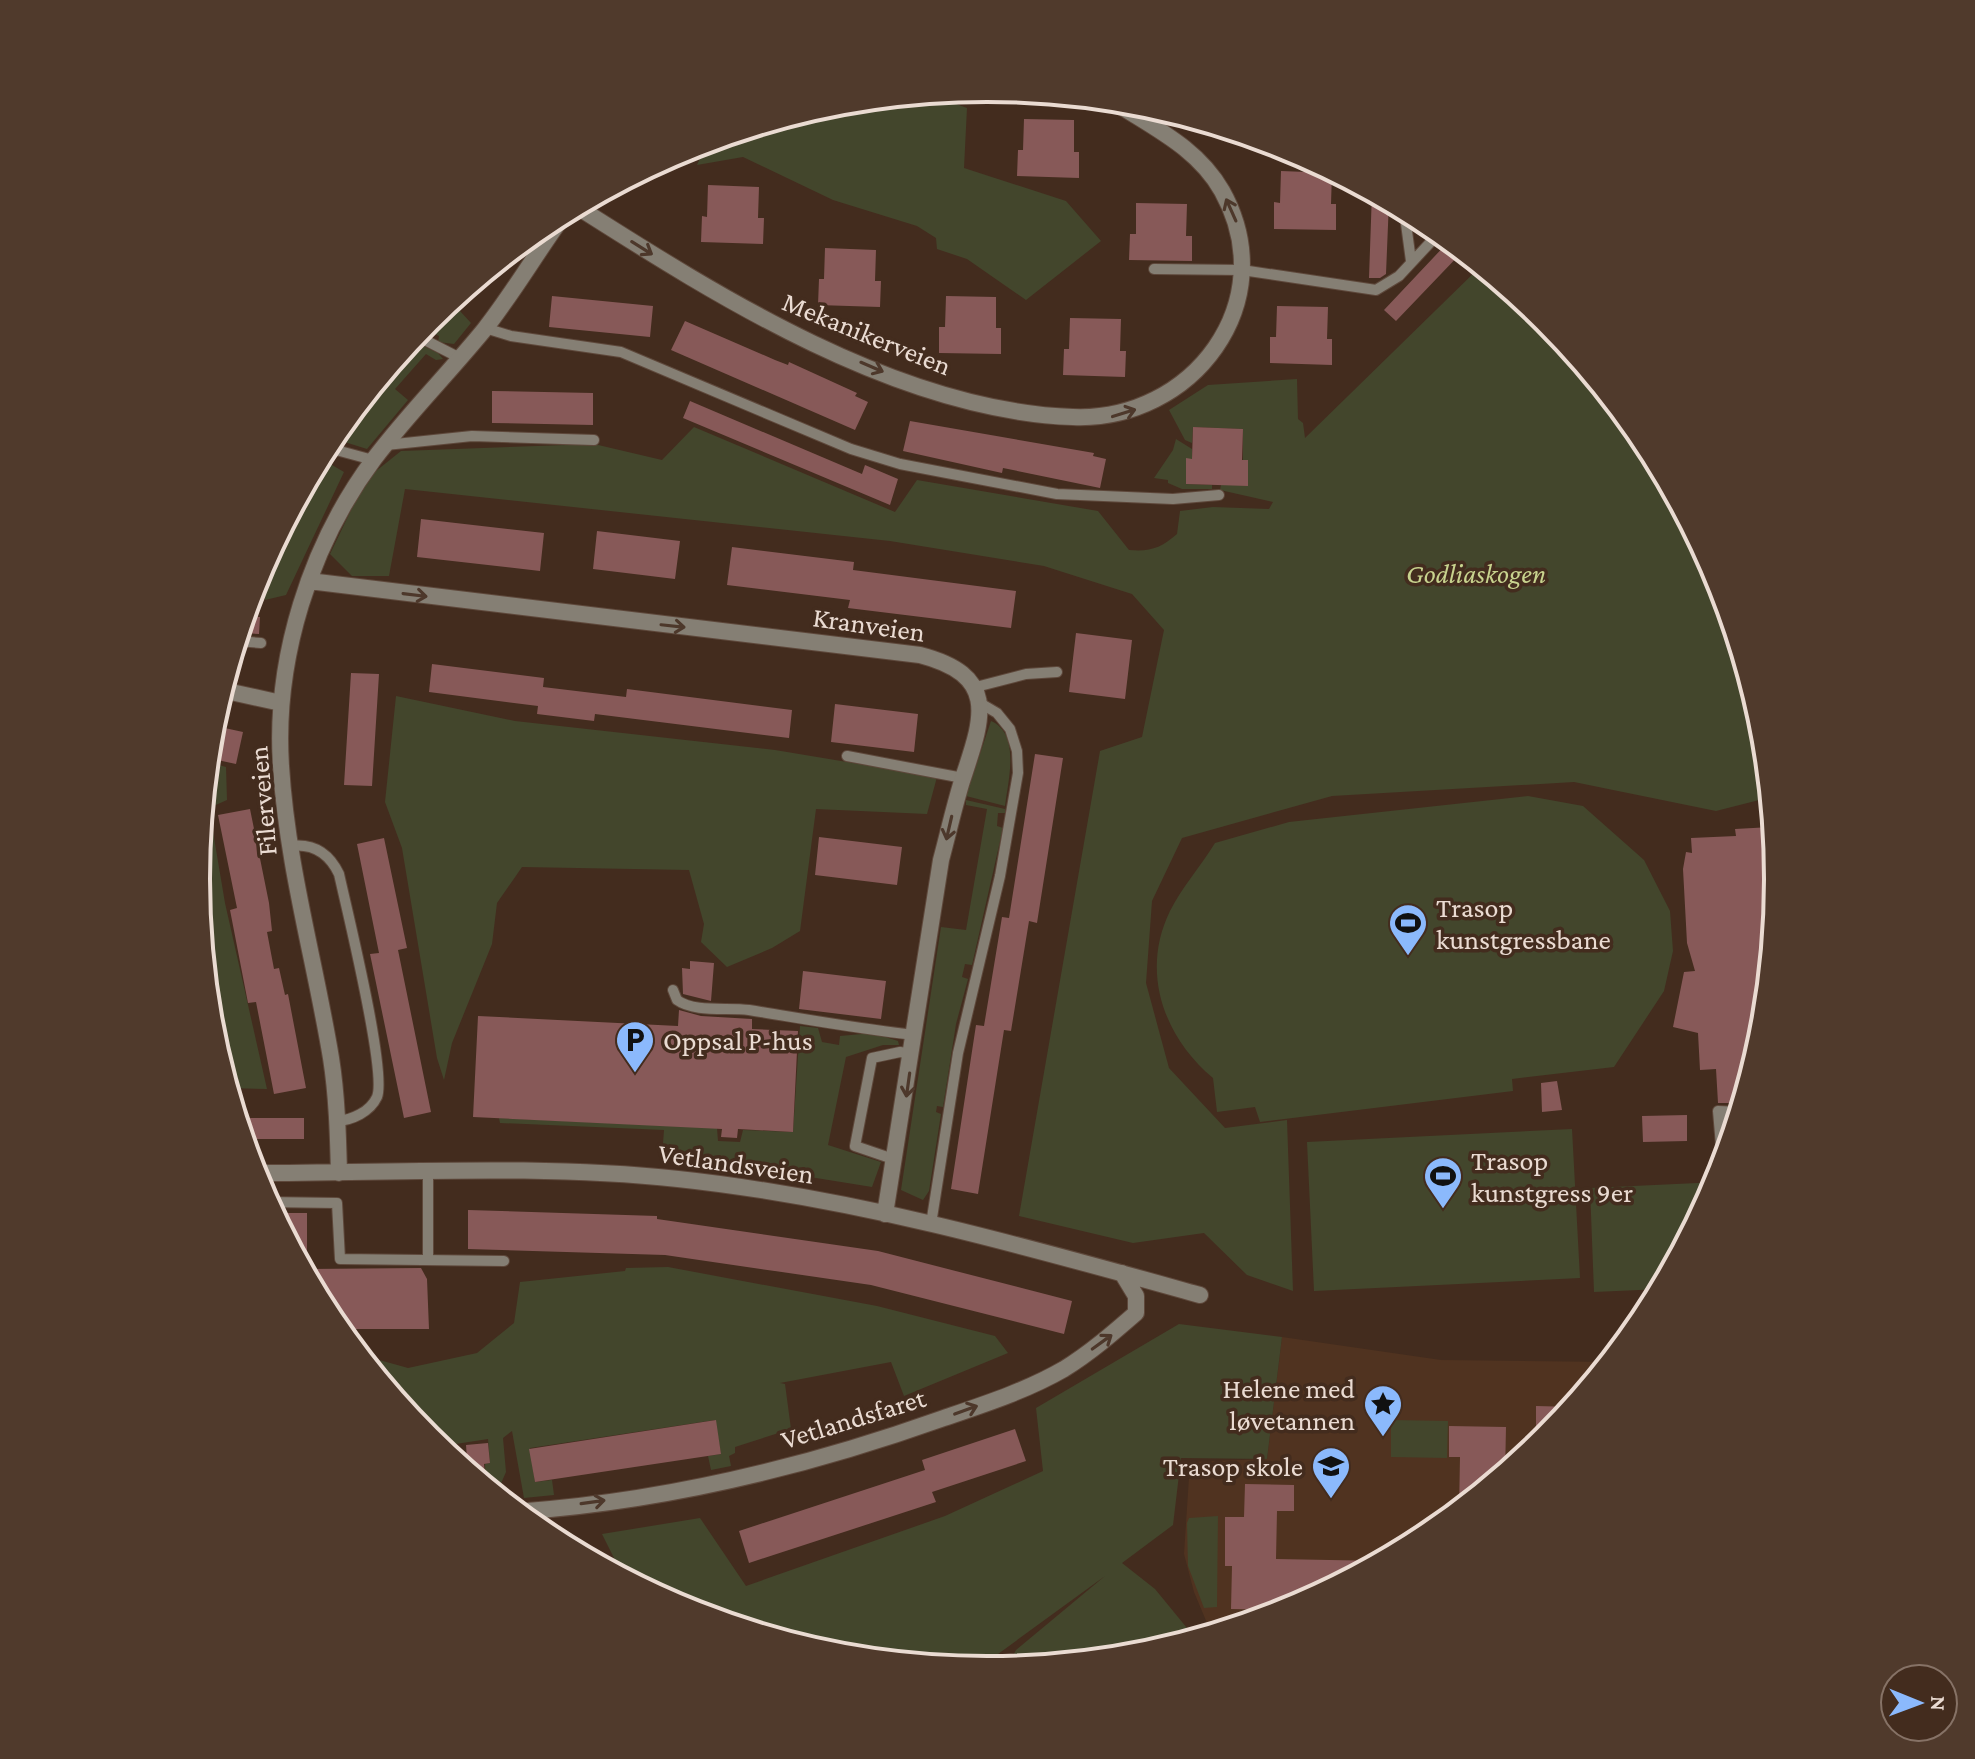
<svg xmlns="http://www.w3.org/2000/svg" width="1975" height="1759" viewBox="0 0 1975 1759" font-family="'Crimson Pro',serif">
  <rect width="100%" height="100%" fill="#432c1e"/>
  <path fill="#503320" d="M 1282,1337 L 1441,1360 L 1611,1362 L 1547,1439 L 1427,1538 L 1290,1611 L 1212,1635 L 1194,1592 L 1184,1554 L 1190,1462 L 1267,1459 Z"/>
  <path fill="#43462c" d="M 929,94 L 967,108 L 964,168 L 1066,201 L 1101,241 L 1026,300 L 967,259 L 937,249 L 936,238 L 917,226 L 833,200 L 743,157 L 697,165 L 707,142 L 834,103 Z
    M 1481,266 L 1547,320 L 1646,440 L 1719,577 L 1764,726 L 1771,797 L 1716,811 L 1574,782 L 1332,796 L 1182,838 L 1152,901 L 1146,983 L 1169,1068 L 1225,1128 L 1287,1120 L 1293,1291 L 1247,1275 L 1204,1233 L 1133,1243 L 1019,1216 L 1100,751 L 1142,737 L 1164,630 L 1132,594 L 1044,566 L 890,541 L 405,489 L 389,576 L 352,576 L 330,554 L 366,479 L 401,451 L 594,444 L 662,460 L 694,427 L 895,512 L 917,480 L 1098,511 L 1129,550 C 1150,552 1161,548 1177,534 L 1180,511 L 1213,507 L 1269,509 L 1273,502 L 1220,490 L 1221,485 L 1248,485 L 1248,461 L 1243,460 L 1243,429 L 1193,427 L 1192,443 L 1185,440 L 1169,410 L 1208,385 L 1297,379 L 1298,419 L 1303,423 L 1305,438 Z
    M 492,267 L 460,311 L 471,323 L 454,344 L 438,342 L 439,336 L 433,333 L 428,337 L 419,331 L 423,325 L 442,326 L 443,321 L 449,321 L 450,309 L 443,307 Z
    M 411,340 L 438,353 L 443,359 L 436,360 L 426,354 L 395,389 L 408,400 L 367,449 L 335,439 L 344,422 L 361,422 L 362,400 Z
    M 1176,439 L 1192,449 L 1192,459 L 1186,459 L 1186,484 L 1212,485 L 1212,489 L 1182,489 L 1168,483 L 1168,480 L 1154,478 L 1173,450 Z
    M 320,458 L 344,472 L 286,595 L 265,600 L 265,561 Z
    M 396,696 L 515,721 L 775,750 L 937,777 L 927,814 L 816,809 L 800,931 L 772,948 L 727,967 L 701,942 L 704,924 L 689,870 L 522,867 L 497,903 L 492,944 L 452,1043 L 444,1080 L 437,1058 L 402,848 L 385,802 Z
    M 991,721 C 1021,734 1008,781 1005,806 L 966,796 Z
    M 208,762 L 226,767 L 227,800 L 209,808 L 225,903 L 267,1089 L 228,1088 L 211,1033 L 196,879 Z
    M 1528,796 L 1583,806 L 1644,860 L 1670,911 L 1673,951 L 1664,991 L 1614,1067 L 1512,1079 L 1513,1091 L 1260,1122 L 1255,1107 L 1217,1112 L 1213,1078 C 1164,1037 1140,972 1170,911 C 1182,887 1201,866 1215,843 L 1289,822 Z
    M 966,800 L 1005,809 L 1005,813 L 998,813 L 997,826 L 1003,828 L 972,965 L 965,964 L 962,977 L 968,979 L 956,1024 L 943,1107 L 937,1106 L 936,1112 L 941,1114 L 929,1191 L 923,1200 L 901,1190 L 941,927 L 966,930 L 987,809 L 966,805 Z
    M 800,1026 L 818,1028 L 822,1042 L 839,1045 L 840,1036 L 873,1033 L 898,1041 L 899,1045 L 883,1045 L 846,1057 L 828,1145 L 881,1162 L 872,1187 L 699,1159 L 662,1157 L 664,1130 L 500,1123 L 499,1118 L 717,1128 L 718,1141 L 740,1142 L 743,1130 L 793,1132 Z
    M 1572,1129 L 1580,1278 L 1314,1291 L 1307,1142 Z
    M 1719,1182 L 1662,1289 L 1594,1292 L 1590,1188 Z
    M 668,1267 L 877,1306 L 995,1336 L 1008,1353 L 904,1396 L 891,1362 L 780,1383 L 785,1384 L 791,1429 L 735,1447 L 735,1453 L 729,1456 L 731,1466 L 711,1470 L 708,1456 L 721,1454 L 715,1420 L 530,1448 L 535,1482 L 552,1480 L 554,1495 L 524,1498 L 512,1431 L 503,1438 L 506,1472 L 499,1488 L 491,1491 L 486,1487 L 485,1464 L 490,1463 L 488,1439 L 443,1446 L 433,1443 L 358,1354 L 408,1368 L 477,1353 L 514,1323 L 520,1282 L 625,1271 L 626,1268 Z
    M 1179,1324 L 1282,1337 L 1267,1459 L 1181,1458 L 1173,1525 L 1122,1563 L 1155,1589 L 1196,1639 L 1141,1656 L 1006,1669 L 1016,1650 L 1105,1576 L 976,1670 L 833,1656 L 684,1611 L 591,1561 L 619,1568 L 602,1534 L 700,1518 L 746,1586 L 945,1516 L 1043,1471 L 1036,1408 Z
    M 1391,1420 L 1448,1421 L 1447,1458 L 1391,1457 Z
    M 1218,1516 L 1217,1607 L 1204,1608 L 1188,1566 L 1187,1523 L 1189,1518 Z"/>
  <path fill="#875958" d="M 1024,119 L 1074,120 L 1074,152 L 1079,152 L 1079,178 L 1017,176 L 1018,150 L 1023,150 Z
    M 1281,171 L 1332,173 L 1331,204 L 1336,204 L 1336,230 L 1274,229 L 1274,202 L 1280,203 Z
    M 708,185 L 759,187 L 758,218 L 764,218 L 763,244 L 701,242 L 702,216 L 707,217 Z
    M 1372,192 L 1389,201 L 1386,274 L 1380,278 L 1369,278 Z
    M 1136,203 L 1187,204 L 1186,236 L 1192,236 L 1192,261 L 1129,260 L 1130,234 L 1136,234 Z
    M 1450,240 L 1463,251 L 1396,321 L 1384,310 Z
    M 825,248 L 876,250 L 875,281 L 881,281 L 880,307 L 818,305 L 819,279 L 824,279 Z
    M 552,296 L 653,306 L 650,337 L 549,327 Z
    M 946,296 L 996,297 L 996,328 L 1001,328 L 1001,354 L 939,353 L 939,327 L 945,327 Z
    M 1277,306 L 1328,307 L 1327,339 L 1332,339 L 1332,365 L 1270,363 L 1270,337 L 1276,337 Z
    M 1070,318 L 1121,319 L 1120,351 L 1126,351 L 1125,377 L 1063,375 L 1064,349 L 1069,349 Z
    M 685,321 L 775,360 L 788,365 L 789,362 L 857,393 L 855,396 L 868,402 L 855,430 L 671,350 Z
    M 492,391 L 593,393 L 593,425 L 492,423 Z
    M 690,401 L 862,474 L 865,465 L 898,479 L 890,505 L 683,418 Z
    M 910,421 L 1094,453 L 1093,456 L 1106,459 L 1100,488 L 1003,468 L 1002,473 L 903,451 Z
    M 1193,427 L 1243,429 L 1242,460 L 1248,460 L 1248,486 L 1186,484 L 1186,458 L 1192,459 Z
    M 421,519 L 544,533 L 540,571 L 417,557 Z
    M 597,531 L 680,541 L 675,579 L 593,569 Z
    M 732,547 L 854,562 L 853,570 L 1016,591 L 1011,628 L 848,608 L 850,600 L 727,585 Z
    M 244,616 L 260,617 L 259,634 L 239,633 Z
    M 1076,633 L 1132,640 L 1125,699 L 1069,692 Z
    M 432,664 L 544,678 L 543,687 L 626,697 L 627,689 L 792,710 L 789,738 L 595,714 L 594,721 L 537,714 L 538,706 L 429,692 Z
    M 351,673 L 379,674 L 372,786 L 344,785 Z
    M 835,704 L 918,714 L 914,752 L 831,742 Z
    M 211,725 L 243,732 L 236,764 L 208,758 Z
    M 1035,754 L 1063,758 L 1037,923 L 1029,921 L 1011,1031 L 1004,1030 L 978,1194 L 951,1189 L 976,1025 L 984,1026 L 1002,917 L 1009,918 Z
    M 250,809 L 269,903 L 272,931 L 267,932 L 274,969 L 279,968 L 285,995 L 288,994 L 306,1088 L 274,1094 L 256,1002 L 248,1003 L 230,910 L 237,908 L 218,815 Z
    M 1771,827 L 1779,880 L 1764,1034 L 1743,1103 L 1718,1103 L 1716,1069 L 1700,1070 L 1698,1033 L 1673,1027 L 1684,972 L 1695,971 L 1687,943 L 1683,869 L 1686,852 L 1692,853 L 1691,838 L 1736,836 L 1735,829 Z
    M 819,837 L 902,847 L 897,885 L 815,875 Z
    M 384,838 L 407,948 L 398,950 L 431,1112 L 404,1118 L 370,954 L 379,953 L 357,844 Z
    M 690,961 L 714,963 L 711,1001 L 683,994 L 682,968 L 690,969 Z
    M 803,971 L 886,981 L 881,1019 L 799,1009 Z
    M 679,1010 L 701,1016 L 752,1019 L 752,1029 L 798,1031 L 793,1132 L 738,1129 L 737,1138 L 721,1137 L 722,1129 L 473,1117 L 478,1016 L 678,1026 Z
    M 1557,1081 L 1562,1110 L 1542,1112 L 1541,1083 Z
    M 1687,1115 L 1687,1141 L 1643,1142 L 1642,1116 Z
    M 237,1118 L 304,1118 L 304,1139 L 243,1139 Z
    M 468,1210 L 657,1216 L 657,1219 L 878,1251 L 1072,1301 L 1064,1334 L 871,1285 L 665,1255 L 468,1249 Z
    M 273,1213 L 307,1213 L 307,1269 L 421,1268 L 427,1279 L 429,1329 L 339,1329 L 329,1319 Z
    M 1536,1406 L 1574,1407 L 1536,1449 Z
    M 716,1420 L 721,1454 L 535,1482 L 529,1449 Z
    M 1449,1426 L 1506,1427 L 1505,1474 L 1459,1511 L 1460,1457 L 1449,1457 Z
    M 1015,1429 L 1026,1461 L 932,1492 L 936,1502 L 749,1563 L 739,1531 L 925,1470 L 922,1460 Z
    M 488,1443 L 490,1463 L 484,1464 L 486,1487 L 468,1472 L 466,1445 Z
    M 1245,1484 L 1294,1485 L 1294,1511 L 1277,1511 L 1276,1559 L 1384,1561 L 1292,1610 L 1231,1609 L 1232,1566 L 1225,1566 L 1225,1517 L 1244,1517 Z"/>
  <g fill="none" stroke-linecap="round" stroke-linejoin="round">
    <g stroke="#5e483b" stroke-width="12">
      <path id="lane" d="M 955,91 L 987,97 L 1023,91
        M 1404,209 L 1411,261
        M 1154,269 L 1242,270 L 1376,290 L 1399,276 L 1440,232
        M 485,328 L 511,336 L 621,352 L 851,449 L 900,464 L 1057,494 L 1173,499 L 1219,495
        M 415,335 L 460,358
        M 386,445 L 472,436 L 594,440
        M 325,447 L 373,460
        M 237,641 L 261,643
        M 972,688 L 1026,674 L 1057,672
        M 847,756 L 963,778
        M 290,846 C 313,843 329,853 339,874 C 347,910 387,1072 377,1097 C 370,1112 352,1120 337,1121
        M 673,990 L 677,1000 C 695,1013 727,1007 749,1010 C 805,1019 859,1029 915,1035
        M 1718,1111 L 1723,1169
        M 1718,1111 L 1735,1128
        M 1718,1111 L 1740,1112
        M 896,1160 L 855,1146 L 872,1058 L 900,1052 L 912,1054
        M 428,1172 L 428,1258
        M 267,1202 L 337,1203 L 340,1259 L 504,1261
        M 931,1224 L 958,1053 L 1000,876 L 1018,773 L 1017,751 L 1010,729 L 997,713 L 980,703"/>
    </g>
    <g stroke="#5e483b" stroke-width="18">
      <path id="street" d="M 576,206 C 719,297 899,411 1073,417 C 1192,422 1284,302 1222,191 C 1197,147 1152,127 1111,100
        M 309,581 L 920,655 C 1001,676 982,720 962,781 C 954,807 948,834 941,860 L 885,1214
        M 222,690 L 281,703
        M 253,1173 C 394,1173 538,1164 678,1179 C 856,1198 1028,1247 1200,1295
        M 339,1173 C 338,1135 337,1096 331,1058 C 315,961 287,865 281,766 C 274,659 310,545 374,459 C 408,414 448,374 484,330 C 514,292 538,250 567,211
        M 516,1512 C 660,1502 806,1467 941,1419 C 982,1405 1026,1391 1064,1369 C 1090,1353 1113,1333 1136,1313 L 1136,1296 L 1122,1273"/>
    </g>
    <use href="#lane" stroke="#857f74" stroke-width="10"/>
    <use href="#street" stroke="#857f74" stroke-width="16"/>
  </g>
  <defs><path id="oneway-shaft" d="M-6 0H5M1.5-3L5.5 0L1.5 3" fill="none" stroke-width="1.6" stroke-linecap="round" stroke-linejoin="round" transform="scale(2)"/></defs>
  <g stroke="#4d382b">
    <use href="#oneway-shaft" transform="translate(1231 210) rotate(-114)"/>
    <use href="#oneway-shaft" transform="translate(642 248) rotate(32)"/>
    <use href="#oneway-shaft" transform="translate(872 367) rotate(23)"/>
    <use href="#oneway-shaft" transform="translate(1124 413) rotate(-17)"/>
    <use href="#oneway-shaft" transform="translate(415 595) rotate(7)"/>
    <use href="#oneway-shaft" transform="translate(673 626) rotate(6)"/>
    <use href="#oneway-shaft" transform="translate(949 828) rotate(103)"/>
    <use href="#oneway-shaft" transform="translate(908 1085) rotate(98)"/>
    <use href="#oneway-shaft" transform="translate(1102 1342) rotate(-36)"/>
    <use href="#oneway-shaft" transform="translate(966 1410) rotate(-20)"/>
    <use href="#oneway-shaft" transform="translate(593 1502) rotate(-8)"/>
  </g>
  <defs>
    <g id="stadium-pin" transform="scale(2)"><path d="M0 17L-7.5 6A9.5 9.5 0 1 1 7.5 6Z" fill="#8bb9fc" stroke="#432c1e"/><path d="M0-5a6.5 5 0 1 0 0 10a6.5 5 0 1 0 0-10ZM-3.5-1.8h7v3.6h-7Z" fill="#111"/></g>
    <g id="parking-pin" transform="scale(2)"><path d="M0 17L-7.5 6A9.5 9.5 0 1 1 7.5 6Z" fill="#8bb9fc" stroke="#432c1e"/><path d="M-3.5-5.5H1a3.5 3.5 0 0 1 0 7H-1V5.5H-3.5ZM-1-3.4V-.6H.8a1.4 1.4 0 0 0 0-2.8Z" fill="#111"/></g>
    <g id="sight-pin" transform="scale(2)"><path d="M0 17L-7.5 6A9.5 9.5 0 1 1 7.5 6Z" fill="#8bb9fc" stroke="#432c1e"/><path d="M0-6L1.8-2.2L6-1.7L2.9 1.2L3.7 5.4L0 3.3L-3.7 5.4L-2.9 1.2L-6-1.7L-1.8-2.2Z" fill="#111"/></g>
    <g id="school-pin" transform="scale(2)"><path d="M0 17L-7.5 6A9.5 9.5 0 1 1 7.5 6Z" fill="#8bb9fc" stroke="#432c1e"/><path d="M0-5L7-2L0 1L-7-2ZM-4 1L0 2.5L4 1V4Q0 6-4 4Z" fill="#111"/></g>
  </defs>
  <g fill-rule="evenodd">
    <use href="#stadium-pin" x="1408" y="923"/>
    <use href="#parking-pin" x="635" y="1040"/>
    <use href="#stadium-pin" x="1443" y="1176"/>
    <use href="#sight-pin" x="1383" y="1404"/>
    <use href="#school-pin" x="1331" y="1466"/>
  </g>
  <g text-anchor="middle" stroke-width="7" stroke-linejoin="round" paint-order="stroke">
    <g font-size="28" fill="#eadbd2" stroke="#432c1e">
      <text transform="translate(867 333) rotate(22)" y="10">Mekanikerveien</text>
      <text transform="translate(869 624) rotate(8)" y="10">Kranveien</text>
      <text transform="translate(262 801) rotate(-95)" y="10">Filerveien</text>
      <text transform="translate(736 1163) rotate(8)" y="10">Vetlandsveien</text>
      <text transform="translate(853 1418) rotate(-17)" y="10">Vetlandsfaret</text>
    </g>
    <g font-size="28" font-style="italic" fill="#c8d38e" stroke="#432c1e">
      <text x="1476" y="583">Godliaskogen</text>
    </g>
    <g font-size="28" fill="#eadbd2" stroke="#432c1e" text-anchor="start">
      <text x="1436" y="917">Trasop<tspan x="1436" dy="32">kunstgressbane</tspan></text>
      <text x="663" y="1050">Oppsal P-hus</text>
      <text x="1471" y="1170">Trasop<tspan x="1471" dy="32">kunstgress 9er</tspan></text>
      <text x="1355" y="1398" text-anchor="end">Helene med<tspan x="1355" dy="32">løvetannen</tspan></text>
      <text x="1303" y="1476" text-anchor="end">Trasop skole</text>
    </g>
  </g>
  <path d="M0 0H1975V1759H0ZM210 879a777 777 0 1 1 1554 0a777 777 0 1 1-1554 0Z" fill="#503a2c" fill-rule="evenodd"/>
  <path fill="none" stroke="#eadbd2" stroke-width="4" d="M210 879a777 777 0 1 1 1554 0a777 777 0 1 1-1554 0Z"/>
  <g transform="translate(1919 1703) rotate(91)"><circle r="38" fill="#432c1e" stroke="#867266" stroke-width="2"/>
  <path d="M0-6L14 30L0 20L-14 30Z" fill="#8bb9fc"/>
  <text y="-12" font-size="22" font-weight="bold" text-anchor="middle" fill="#eadbd2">N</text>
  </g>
</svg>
